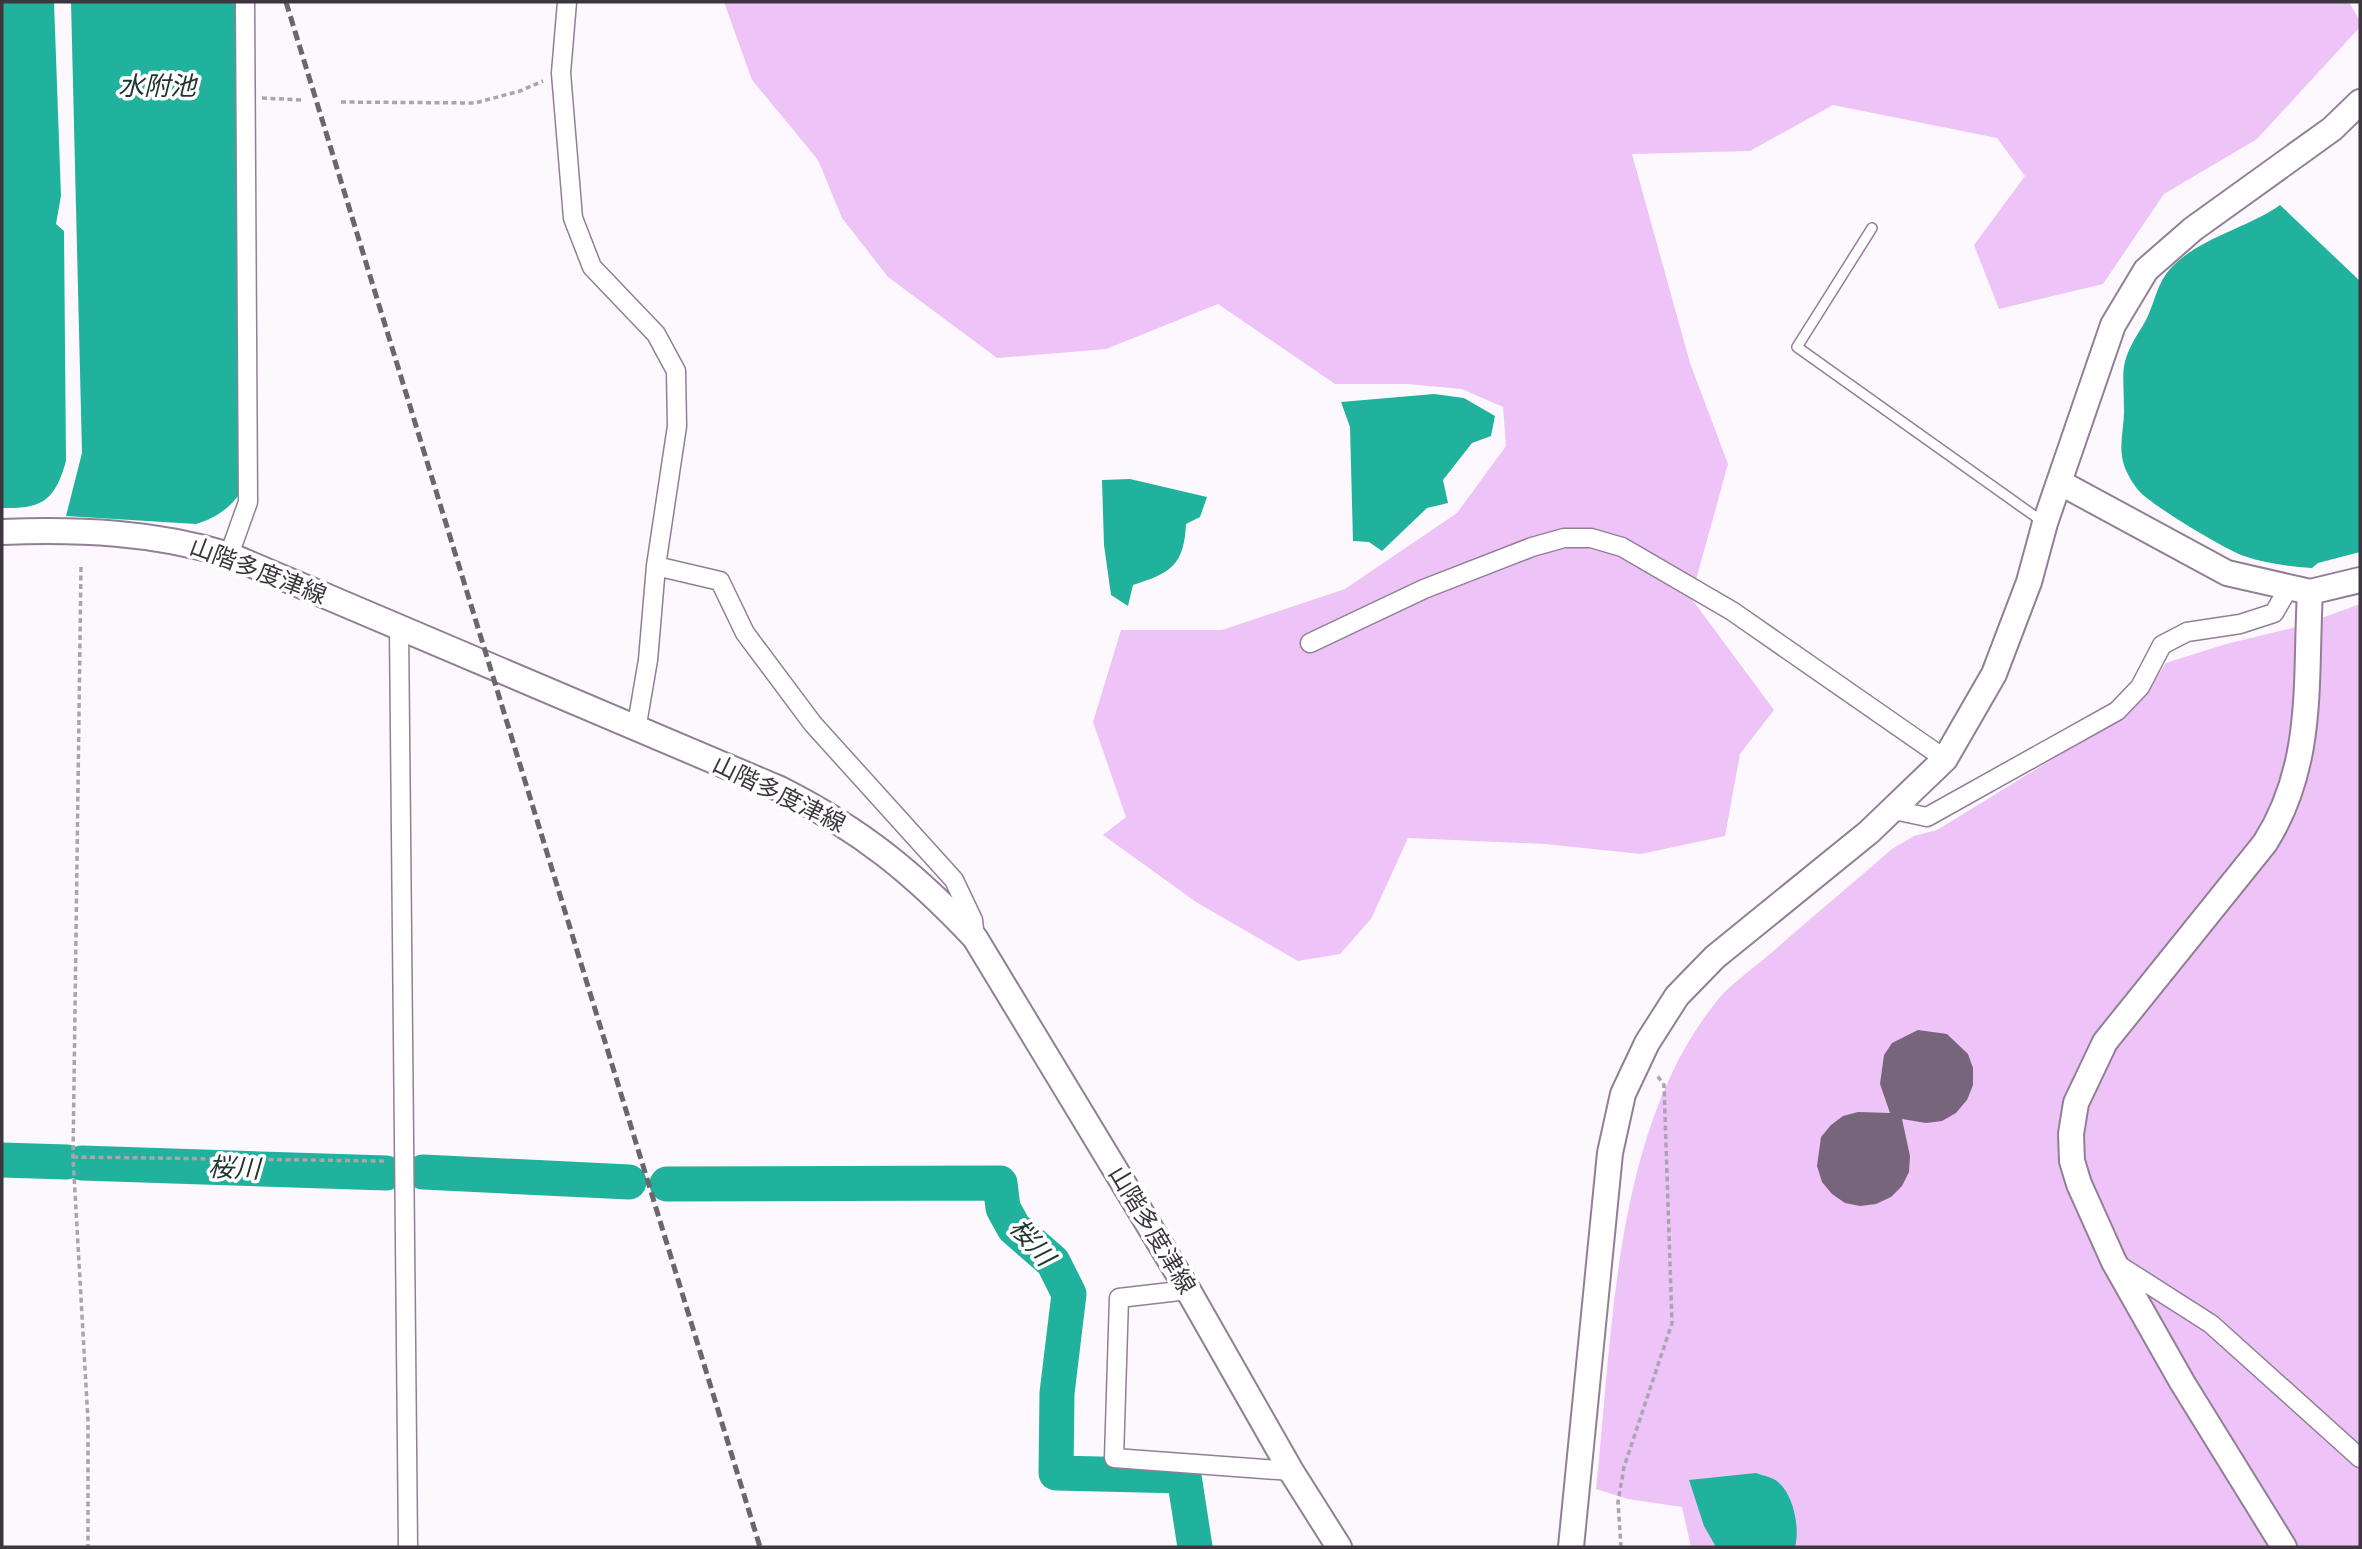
<svg xmlns="http://www.w3.org/2000/svg" width="2362" height="1549" viewBox="0 0 2362 1549" font-family="Montserrat,'Noto Sans JP',sans-serif">
  <rect width="100%" height="100%" fill="#fcf8fd"/>
  <path fill="#eec3f8" d="M 724,2 L 2349,2 L 2360,21 L 2360,27 L 2257,139 L 2164,194 L 2103,284 L 1999,309 L 1974,245 L 2025,176 L 1997,138 L 1833,105 L 1750,151 L 1632,154 L 1690,363 L 1728,464 L 1691,598 L 1774,710 L 1740,754 L 1725,836 L 1641,854 L 1545,844 L 1408,838 L 1371,919 L 1340,954 L 1298,961 L 1196,902 L 1103,835 L 1126,817 L 1093,722 L 1121,630 L 1222,630 L 1345,589 L 1457,513 L 1506,446 L 1503,407 L 1462,389 L 1407,384 L 1335,384 L 1218,304 L 1106,349 L 997,358 L 888,277 L 842,218 L 818,160 L 752,80 Z
    M 2360,604 L 2360,1547 L 1691,1547 L 1682,1507 L 1628,1499 L 1596,1489 C 1613,1332 1613,1131 1716,1002 C 1730,984 1754,968 1771,953 C 1811,918 1852,884 1892,849 L 1914,836 L 1937,830 L 2123,716 L 2150,688 L 2166,663 L 2226,644 L 2300,626 Z"/>
  <path fill="#20b29c" d="M 2,2 L 54,2 L 61,196 L 56,224 L 64,231 L 66,461 C 55,500 43,509 2,508 Z
    M 71,2 L 239,2 L 246,484 C 234,505 219,517 196,524 L 66,516 L 82,453 Z
    M 2280,205 L 2360,281 L 2360,552 L 2318,563 L 2312,568 C 2289,566 2267,564 2244,556 C 2226,550 2153,506 2140,492 C 2134,486 2126,472 2124,465 C 2118,447 2124,429 2124,412 C 2124,369 2118,365 2142,327 C 2154,309 2155,286 2170,269 C 2198,238 2246,229 2280,205 Z
    M 1434,394 L 1464,398 L 1495,416 L 1491,436 L 1472,443 L 1443,480 L 1448,503 L 1427,508 L 1382,551 L 1369,542 L 1353,541 L 1350,427 L 1341,402 Z
    M 1130,479 L 1207,497 L 1200,517 L 1186,524 C 1184,565 1171,573 1133,585 L 1128,606 L 1111,595 L 1104,545 L 1102,480 Z
    M 1756,1473 C 1763,1476 1773,1477 1778,1482 C 1794,1495 1800,1529 1795,1547 L 1716,1547 L 1704,1526 L 1689,1480 Z"/>
  <g fill="none" stroke-linecap="round" stroke-linejoin="round">
    <path stroke="#20b29c" stroke-width="35" d="M 2,1160 L 67,1162
      M 82,1163 L 386,1173
      M 423,1172 L 629,1182
      M 667,1184 L 1000,1183 L 1003,1208 L 1014,1228 L 1053,1262 L 1069,1294 L 1057,1393 L 1056,1473 L 1184,1476 L 1195,1547"/>
  </g>
  <path fill="#77657b" d="M 1918,1030 L 1947,1034 L 1968,1054 L 1973,1068 L 1973,1085 L 1967,1100 L 1956,1113 L 1942,1121 L 1926,1123 L 1902,1119 L 1910,1156 L 1909,1172 L 1902,1186 L 1891,1197 L 1876,1204 L 1860,1206 L 1845,1203 L 1832,1194 L 1822,1182 L 1817,1166 L 1821,1137 L 1831,1125 L 1843,1116 L 1858,1112 L 1890,1113 L 1880,1084 L 1884,1055 L 1892,1043 Z"/>
  <g fill="none" stroke-linecap="round" stroke-linejoin="round">
    <g stroke="#917f95" stroke-width="12">
      <path id="lane" d="M 1872,228 L 1797,347 L 2043,522"/>
    </g>
    <g stroke="#917f95" stroke-width="21">
      <path id="street" d="M 567,2 L 561,73 L 573,218 L 592,267 L 656,334 L 676,371 L 677,426 L 656,566 L 648,660 L 636,730
        M 229,555 L 248,502 L 245,2
        M 656,566 L 720,581 L 745,633 L 813,724 L 954,880 L 973,920 L 975,938
        M 399,628 L 408,1547
        M 1310,643 L 1424,589 L 1532,547 L 1564,538 L 1591,538 L 1622,547 L 1732,611 L 1945,759
        M 1894,810 L 1927,817 L 2117,711 L 2140,687 L 2162,645 L 2187,632 L 2240,624 L 2274,613 L 2288,589
        M 2117,1264 L 2211,1324 L 2360,1458
        M 1188,1290 L 1119,1298 L 1114,1458 L 1291,1471"/>
    </g>
    <g stroke="#917f95" stroke-width="28">
      <path id="secondary" d="M 2059,482 L 2227,573 L 2310,592 L 2360,580
        M 2,532 C 79,529 154,532 229,555 L 780,789 C 861,830 914,873 975,938 L 1188,1290 L 1291,1471 L 1339,1547
        M 1571,1547 L 1610,1153 L 1623,1094 L 1647,1043 L 1677,996 L 1715,957 L 1869,832 L 1945,759 L 1994,674 L 2029,582 L 2045,523 L 2113,325 L 2146,270 L 2193,229 L 2332,129 L 2360,102
        M 2284,1547 L 2182,1382 L 2114,1262 L 2079,1184 L 2072,1161 L 2071,1134 L 2076,1103 L 2105,1042 L 2265,843 C 2315,764 2305,681 2310,592"/>
    </g>
    <path stroke="#aaa5ab" stroke-width="3.5" stroke-dasharray="5 3.5" stroke-linecap="butt" d="M 262,98 L 302,100
      M 341,102 L 475,103 L 520,91 L 543,81
      M 81,567 L 73,1157 L 88,1421 L 88,1547
      M 73,1157 L 385,1161
      M 1621,1547 L 1618,1502 L 1624,1467 L 1672,1323 L 1664,1085 L 1656,1074"/>
    <use href="#lane" stroke="#fff" stroke-width="9"/>
    <use href="#street" stroke="#fff" stroke-width="18"/>
    <use href="#secondary" stroke="#fff" stroke-width="24"/>
    <path stroke="#6c656d" stroke-width="5" stroke-dasharray="10 5" stroke-linecap="butt" d="M 286,2 L 760,1547"/>
  </g>
  <g text-anchor="middle" stroke-width="7" stroke-linejoin="round" paint-order="stroke">
    <g font-size="24" fill="#3d363f" stroke="#fff">
      <text transform="translate(258 571) rotate(21)" y="8">山階多度津線</text>
      <text transform="translate(779 794) rotate(26)" y="8">山階多度津線</text>
      <text transform="translate(1152 1230) rotate(59)" y="8">山階多度津線</text>
    </g>
    <g font-size="26" font-style="italic" fill="#203631" stroke="#fff">
      <text x="157" y="95">水附池</text>
      <text transform="translate(234 1168) rotate(2)" y="9">桜川</text>
      <text transform="translate(1032 1242) rotate(49)" y="9">桜川</text>
    </g>
  </g>
  <rect width="2362" height="1549" fill="none" stroke="#3d363f" stroke-width="7"/>
</svg>
